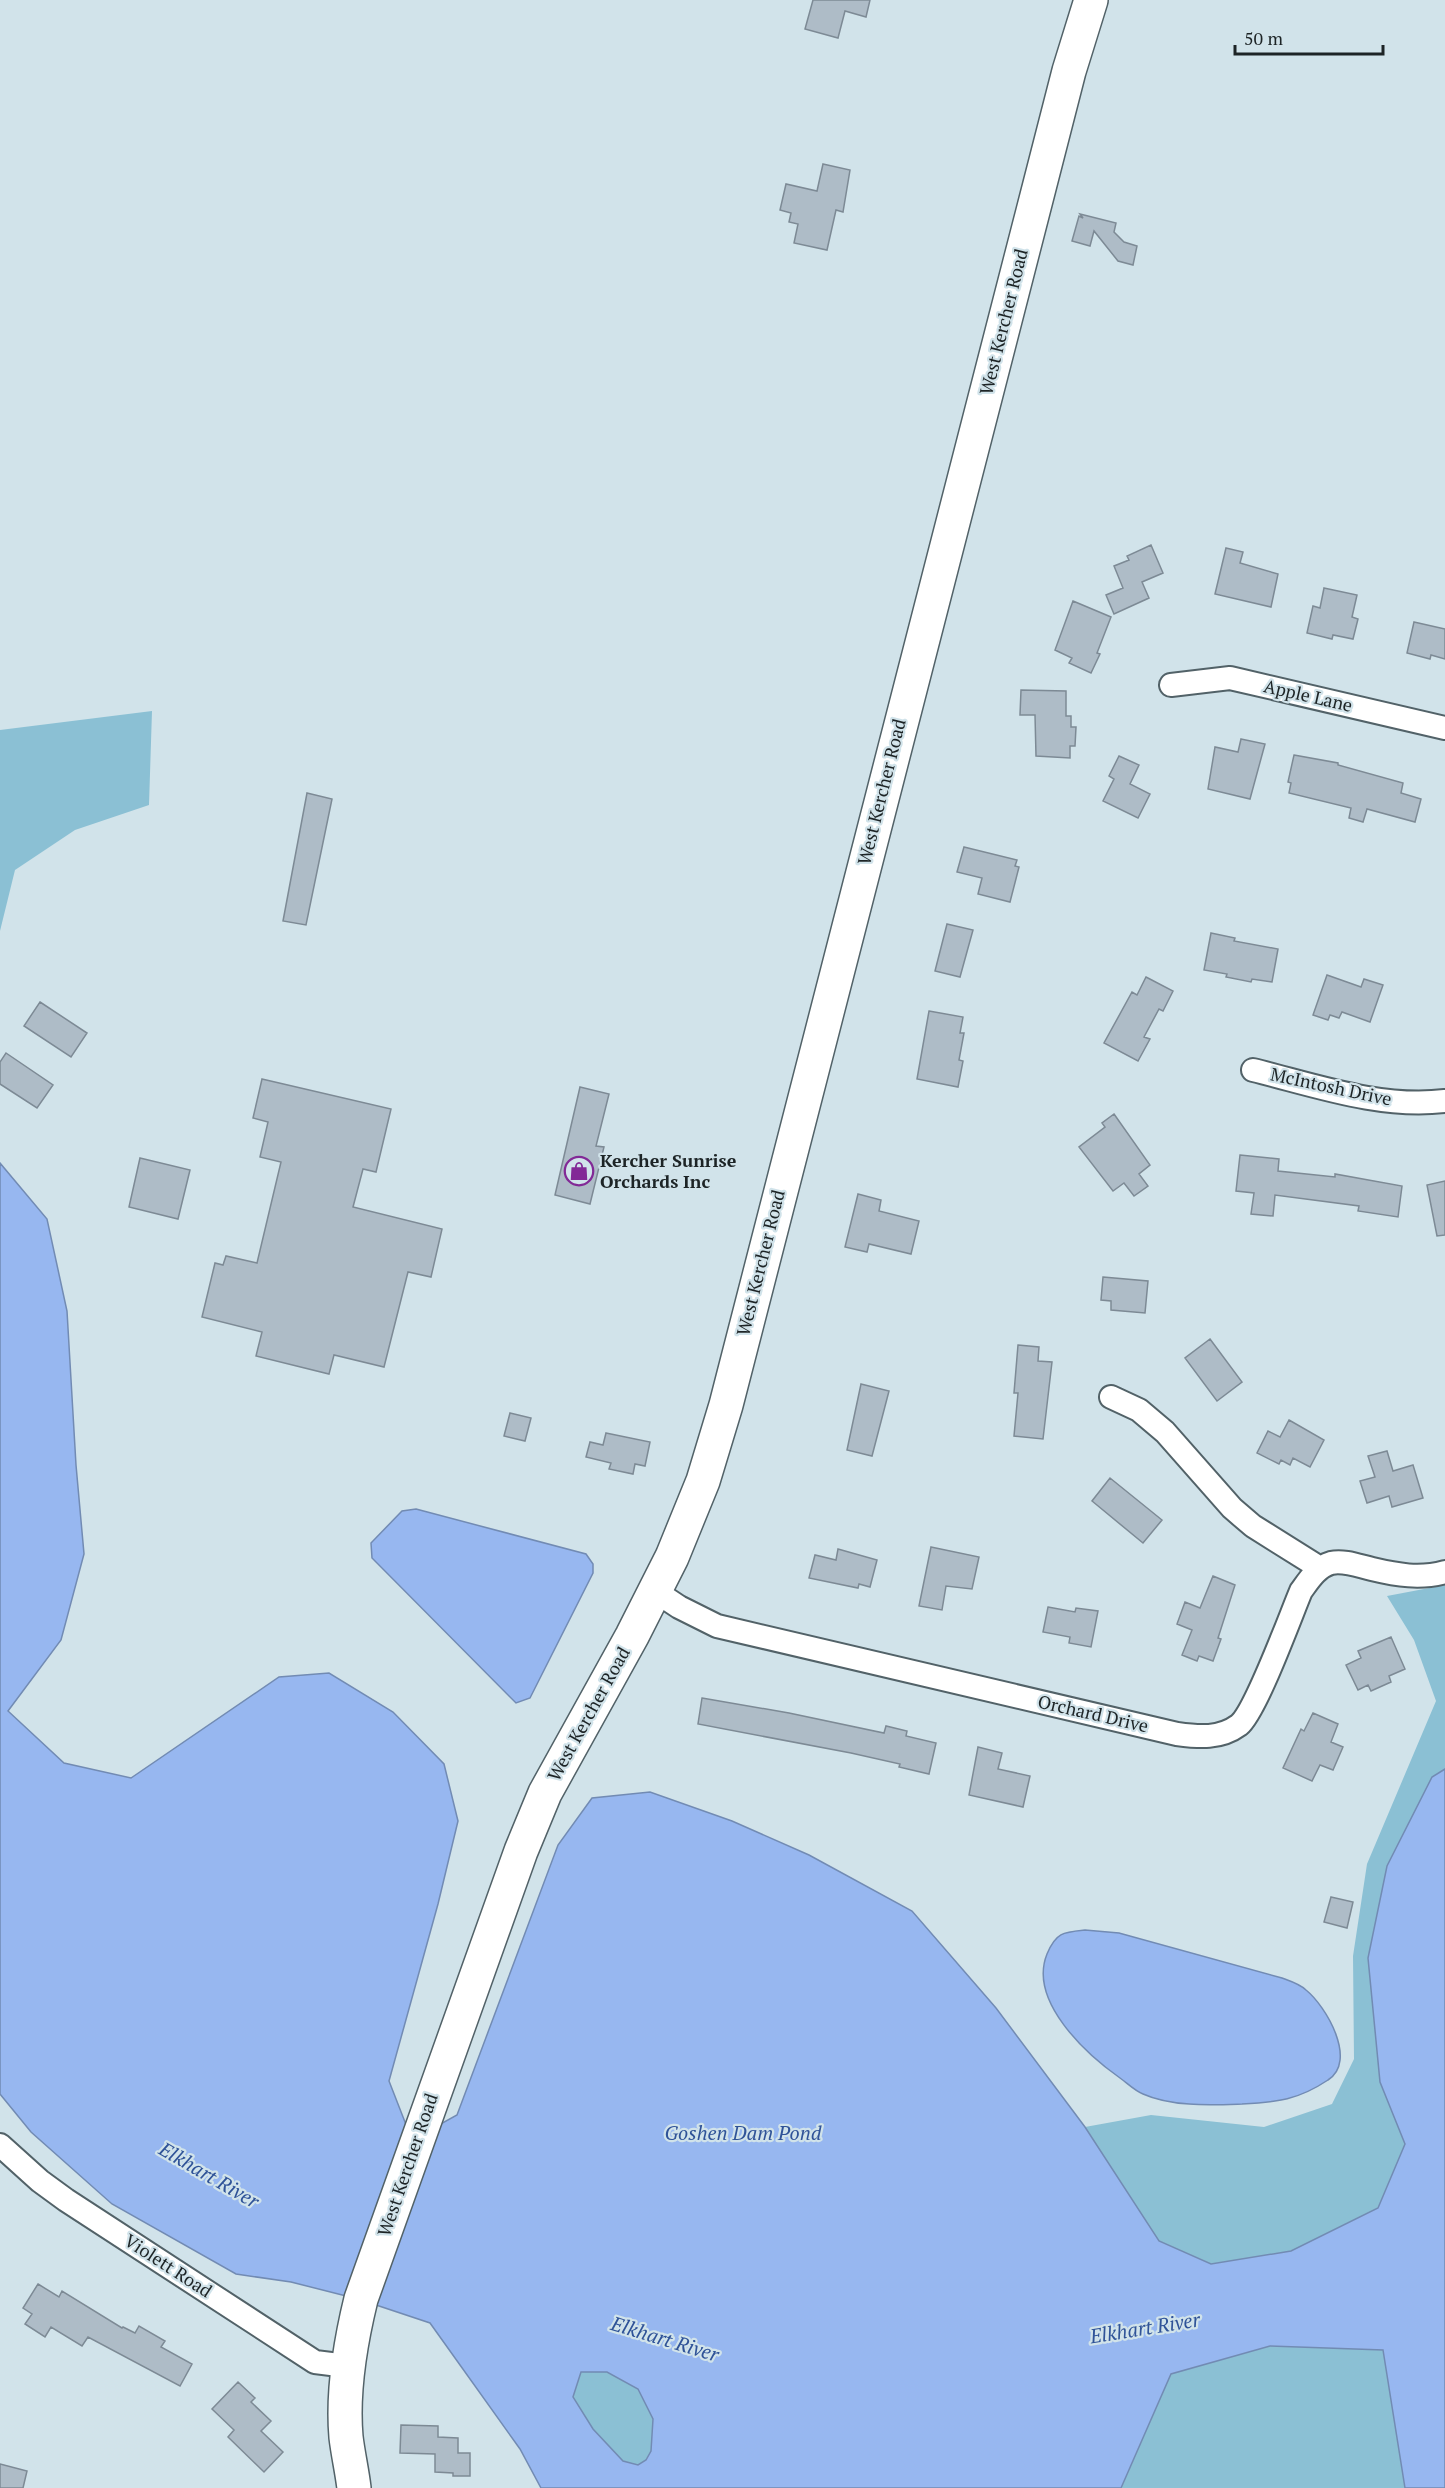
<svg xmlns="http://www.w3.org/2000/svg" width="1445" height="2488" viewBox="0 0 1445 2488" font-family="'PT Serif',serif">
  <rect width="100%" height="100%" fill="#d1e3ea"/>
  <path fill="#8bc0d4" d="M 152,711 L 149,805 L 75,830 L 15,870 L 0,931 L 0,730 Z
    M 1445,1585 L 1445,1769 L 1432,1778 L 1380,2082 L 1406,2144 L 1378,2208 L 1291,2251 L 1211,2264 L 1159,2241 L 1085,2127 L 1151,2115 L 1264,2127 L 1332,2104 L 1354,2059 L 1353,1956 L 1367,1864 L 1436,1701 L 1414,1640 L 1387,1596 Z
    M 1270,2346 L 1383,2350 L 1405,2488 L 1121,2488 L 1171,2374 Z
    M 581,2372 L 607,2372 L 638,2389 L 653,2419 L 651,2451 L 646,2460 L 638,2465 L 623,2461 L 593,2429 L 573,2397 Z"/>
  <path fill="#97b7f0" stroke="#728bb3" stroke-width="1.5" fill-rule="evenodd" d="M 0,1163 L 47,1219 L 67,1311 L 76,1465 L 84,1554 L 61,1640 L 8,1711 L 64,1763 L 131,1778 L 279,1677 L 329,1673 L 393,1712 L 444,1764 L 458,1821 L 438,1904 L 389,2081 L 412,2140 L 457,2115 L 558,1845 L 592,1798 L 650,1792 L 732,1821 L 809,1855 L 912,1911 L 996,2008 L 1085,2127 L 1159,2241 L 1211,2264 L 1291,2251 L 1378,2208 L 1405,2144 L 1380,2082 L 1368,1958 L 1387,1866 L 1432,1777 L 1445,1769 L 1445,2488 L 1405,2488 L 1383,2350 L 1270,2346 L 1171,2374 L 1121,2488 L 541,2488 L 520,2449 L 430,2323 L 358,2299 L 291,2282 L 236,2274 L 112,2204 L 31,2132 L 0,2094 ZM 581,2372 L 607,2372 L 638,2389 L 653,2419 L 651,2451 L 646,2460 L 638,2465 L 623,2461 L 593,2429 L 573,2397 Z
    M 416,1509 L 586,1554 L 593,1564 L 593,1573 L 530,1698 L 516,1703 L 372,1558 L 371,1543 L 402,1511 Z
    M 1085,1930 L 1119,1933 L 1282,1978 C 1290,1981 1300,1984 1306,1990 C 1326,2006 1358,2061 1328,2080 C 1298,2100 1278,2102 1242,2104 C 1211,2105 1172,2107 1143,2094 C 1135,2091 1127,2083 1120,2078 C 1086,2054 1028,2001 1047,1954 C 1056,1932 1064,1932 1085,1930 Z"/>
  <path fill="#aebcc7" stroke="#7d8a95" stroke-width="1.5" d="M 813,0 L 870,0 L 866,17 L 845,11 L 838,38 L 805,29 Z
    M 823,164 L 850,170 L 843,212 L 836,210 L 827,250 L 794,243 L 798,224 L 789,222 L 791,213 L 780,210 L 786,184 L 817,191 Z
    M 1080,214 L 1116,223 L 1114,232 L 1124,242 L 1137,246 L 1133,265 L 1118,261 L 1094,231 L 1090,246 L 1072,241 L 1079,216 L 1083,218 Z
    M 1151,545 L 1163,573 L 1142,582 L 1149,598 L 1114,614 L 1106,595 L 1123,588 L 1114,566 L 1129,560 L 1127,556 Z
    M 1226,548 L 1243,552 L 1240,563 L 1278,574 L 1271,607 L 1215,594 Z
    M 1324,588 L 1357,595 L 1352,617 L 1358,619 L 1353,639 L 1333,635 L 1332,639 L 1307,633 L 1313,606 L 1320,608 Z
    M 1073,601 L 1111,617 L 1097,653 L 1100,654 L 1091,673 L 1069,663 L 1072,658 L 1055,650 Z
    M 1414,622 L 1445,629 L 1445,659 L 1431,655 L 1430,659 L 1407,653 Z
    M 1021,690 L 1066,691 L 1066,716 L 1071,716 L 1071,727 L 1076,727 L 1075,746 L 1070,746 L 1070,758 L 1036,756 L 1035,715 L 1020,715 Z
    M 1241,739 L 1265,744 L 1250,799 L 1208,789 L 1215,747 L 1238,752 Z
    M 1294,755 L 1338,763 L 1338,765 L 1403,783 L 1401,793 L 1421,799 L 1415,822 L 1367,809 L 1363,822 L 1349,818 L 1351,808 L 1289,793 L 1291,783 L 1288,782 Z
    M 1119,756 L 1139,765 L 1130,784 L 1150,794 L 1138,818 L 1103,801 L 1114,779 L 1109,776 Z
    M 307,793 L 332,799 L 306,925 L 283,921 Z
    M 964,847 L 1017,860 L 1015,866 L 1019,867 L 1010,902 L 978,894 L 982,878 L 957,872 Z
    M 947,924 L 973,930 L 960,977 L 935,971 Z
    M 1211,933 L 1235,938 L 1234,941 L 1278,949 L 1272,982 L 1252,979 L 1251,982 L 1226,977 L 1227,974 L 1204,970 Z
    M 1327,975 L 1361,987 L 1364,979 L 1383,985 L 1370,1022 L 1342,1012 L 1339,1018 L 1330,1015 L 1328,1020 L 1313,1015 Z
    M 1146,977 L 1173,991 L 1163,1011 L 1159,1009 L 1144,1037 L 1150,1039 L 1138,1061 L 1104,1043 L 1132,992 L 1137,995 Z
    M 40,1002 L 87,1033 L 71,1057 L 24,1026 Z
    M 929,1011 L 963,1017 L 960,1033 L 964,1033 L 959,1060 L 963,1061 L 958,1087 L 917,1079 Z
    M 6,1053 L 53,1085 L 37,1108 L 0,1084 L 0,1062 Z
    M 262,1079 L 391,1109 L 376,1172 L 363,1169 L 353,1207 L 442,1229 L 431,1277 L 408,1272 L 384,1367 L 334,1355 L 329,1374 L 256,1356 L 262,1332 L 202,1317 L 215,1263 L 223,1265 L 226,1256 L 257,1263 L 281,1162 L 260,1157 L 268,1122 L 253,1118 Z
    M 580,1087 L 609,1094 L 596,1146 L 604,1147 L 590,1204 L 555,1195 Z
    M 1114,1114 L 1150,1165 L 1139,1174 L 1148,1186 L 1134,1196 L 1124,1183 L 1113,1191 L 1079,1147 L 1105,1127 L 1102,1123 Z
    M 1240,1155 L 1279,1159 L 1278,1171 L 1335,1177 L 1335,1174 L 1402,1186 L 1398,1217 L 1358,1211 L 1359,1206 L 1275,1195 L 1273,1216 L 1251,1214 L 1254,1193 L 1236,1191 Z
    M 140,1158 L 190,1170 L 178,1219 L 129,1207 Z
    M 1445,1181 L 1445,1235 L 1437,1236 L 1427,1185 Z
    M 858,1194 L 881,1200 L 879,1211 L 919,1221 L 911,1254 L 869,1244 L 867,1252 L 845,1247 Z
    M 1103,1277 L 1148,1281 L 1145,1313 L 1111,1310 L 1111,1301 L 1101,1300 Z
    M 1210,1339 L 1242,1382 L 1217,1401 L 1185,1358 Z
    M 1018,1345 L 1039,1347 L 1038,1361 L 1052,1362 L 1043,1439 L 1014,1436 L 1018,1393 L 1014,1393 Z
    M 861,1384 L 889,1391 L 872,1456 L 847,1450 Z
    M 510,1413 L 531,1418 L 525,1441 L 504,1436 Z
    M 1289,1420 L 1324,1440 L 1310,1467 L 1293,1458 L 1290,1465 L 1281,1460 L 1279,1464 L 1257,1453 L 1268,1431 L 1280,1437 Z
    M 606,1433 L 650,1442 L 645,1466 L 635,1464 L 633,1474 L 609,1469 L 611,1463 L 586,1457 L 590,1442 L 603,1445 Z
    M 1387,1451 L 1393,1471 L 1413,1465 L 1423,1498 L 1392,1507 L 1389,1496 L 1367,1503 L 1360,1481 L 1375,1477 L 1368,1456 Z
    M 1110,1478 L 1162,1520 L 1143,1543 L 1092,1501 Z
    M 931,1547 L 979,1557 L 972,1589 L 946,1586 L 942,1610 L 919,1606 Z
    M 838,1549 L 877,1560 L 870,1587 L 859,1584 L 858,1588 L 809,1578 L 815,1555 L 836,1560 Z
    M 1213,1576 L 1235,1585 L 1218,1638 L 1221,1639 L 1213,1661 L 1199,1656 L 1197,1661 L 1182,1655 L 1192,1630 L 1177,1624 L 1185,1602 L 1200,1608 Z
    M 1048,1607 L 1075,1612 L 1076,1608 L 1098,1611 L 1091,1647 L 1069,1643 L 1070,1637 L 1043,1632 Z
    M 1391,1637 L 1405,1669 L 1389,1676 L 1391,1682 L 1371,1691 L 1368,1685 L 1358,1690 L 1346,1665 L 1361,1658 L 1358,1651 Z
    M 702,1698 L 789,1713 L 884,1733 L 886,1726 L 907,1731 L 906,1736 L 936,1743 L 929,1774 L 899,1767 L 900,1764 L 851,1753 L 698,1724 Z
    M 1313,1713 L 1338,1724 L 1331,1742 L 1343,1747 L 1333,1770 L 1320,1765 L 1312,1781 L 1283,1768 L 1301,1729 L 1304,1731 Z
    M 978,1747 L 1002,1753 L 998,1769 L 1030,1776 L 1023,1807 L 969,1795 Z
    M 1331,1897 L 1353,1902 L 1347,1928 L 1324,1922 Z
    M 38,2284 L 59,2297 L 62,2291 L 122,2328 L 123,2327 L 135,2333 L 139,2326 L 165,2341 L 161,2347 L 192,2364 L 180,2386 L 88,2337 L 82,2346 L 51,2327 L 45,2337 L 25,2324 L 32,2314 L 23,2308 Z
    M 238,2382 L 255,2398 L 251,2402 L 271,2421 L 261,2431 L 283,2452 L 264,2472 L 228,2437 L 234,2430 L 212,2409 Z
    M 401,2425 L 438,2426 L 438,2437 L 458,2438 L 458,2453 L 470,2453 L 470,2476 L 453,2476 L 453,2473 L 435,2472 L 435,2454 L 400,2453 Z
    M 0,2464 L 27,2471 L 23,2488 L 0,2488 Z"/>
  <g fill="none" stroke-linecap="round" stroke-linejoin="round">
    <g stroke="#526268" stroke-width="26">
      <path id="street" d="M 1171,685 L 1230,678 L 1445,728
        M 1253,1070 C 1314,1085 1381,1109 1445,1101
        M 1111,1397 L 1139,1410 L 1165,1432 L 1232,1508 L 1253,1526 L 1320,1568
        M 655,1591 L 679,1607 L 717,1626 L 1177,1734 C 1199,1737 1220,1739 1239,1725 C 1256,1711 1290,1617 1301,1591 C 1309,1580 1317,1567 1331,1563 C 1344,1560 1359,1566 1372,1569 C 1397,1575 1420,1579 1445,1572
        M 0,2145 L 40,2181 L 66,2200 L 315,2362 L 347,2366"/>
    </g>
    <g stroke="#526268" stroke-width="36">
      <path id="secondary" d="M 354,2488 C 352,2471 348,2454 346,2437 C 342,2391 350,2344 361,2299 L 521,1851 L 545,1793 L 632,1636 L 672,1557 L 703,1481 L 726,1405 L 1039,188 L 1069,71 L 1091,0"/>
    </g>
    <use href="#street" stroke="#fff" stroke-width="22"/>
    <use href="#secondary" stroke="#fff" stroke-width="33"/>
  </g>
  <defs>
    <g id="shop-ring" transform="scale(1.5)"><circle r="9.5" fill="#d1e3ea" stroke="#822996" stroke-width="1.5"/><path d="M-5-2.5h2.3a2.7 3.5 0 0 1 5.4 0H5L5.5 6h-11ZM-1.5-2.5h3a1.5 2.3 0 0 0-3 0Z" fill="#822996"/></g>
  </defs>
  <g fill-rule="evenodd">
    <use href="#shop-ring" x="579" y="1171"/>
  </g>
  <g text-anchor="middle" stroke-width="4.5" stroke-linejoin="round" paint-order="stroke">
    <g font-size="18" fill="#1d2426" stroke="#d1e3ea">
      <text transform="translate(1004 322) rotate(-76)" y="6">West Kercher Road</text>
      <text transform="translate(1308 696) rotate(13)" y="6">Apple Lane</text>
      <text transform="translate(882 792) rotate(-76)" y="6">West Kercher Road</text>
      <text transform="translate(1331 1087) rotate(12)" y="6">McIntosh Drive</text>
      <text transform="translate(761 1263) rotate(-76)" y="6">West Kercher Road</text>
      <text transform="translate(589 1714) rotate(-61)" y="6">West Kercher Road</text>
      <text transform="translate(1093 1714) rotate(13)" y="6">Orchard Drive</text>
      <text transform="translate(408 2165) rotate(-71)" y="6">West Kercher Road</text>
      <text transform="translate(168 2266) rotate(33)" y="6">Violett Road</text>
    </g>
    <g font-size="18" font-weight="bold" fill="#1d2426" stroke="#d1e3ea" text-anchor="start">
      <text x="600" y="1167">Kercher Sunrise<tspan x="600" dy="21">Orchards Inc</tspan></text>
    </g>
    <g font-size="20" font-style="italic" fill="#2f5398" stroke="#d1e3ea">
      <text x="743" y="2140">Goshen Dam Pond</text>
      <text transform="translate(209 2175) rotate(30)" y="7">Elkhart River</text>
      <text transform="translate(1145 2328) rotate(-9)" y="7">Elkhart River</text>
      <text transform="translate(665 2339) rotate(17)" y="7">Elkhart River</text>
    </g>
  </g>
  <path d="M1235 45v9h148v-9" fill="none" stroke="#1d2426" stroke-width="3"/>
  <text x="1244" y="45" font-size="18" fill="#1d2426" stroke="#d1e3ea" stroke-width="4.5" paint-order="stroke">50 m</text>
</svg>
